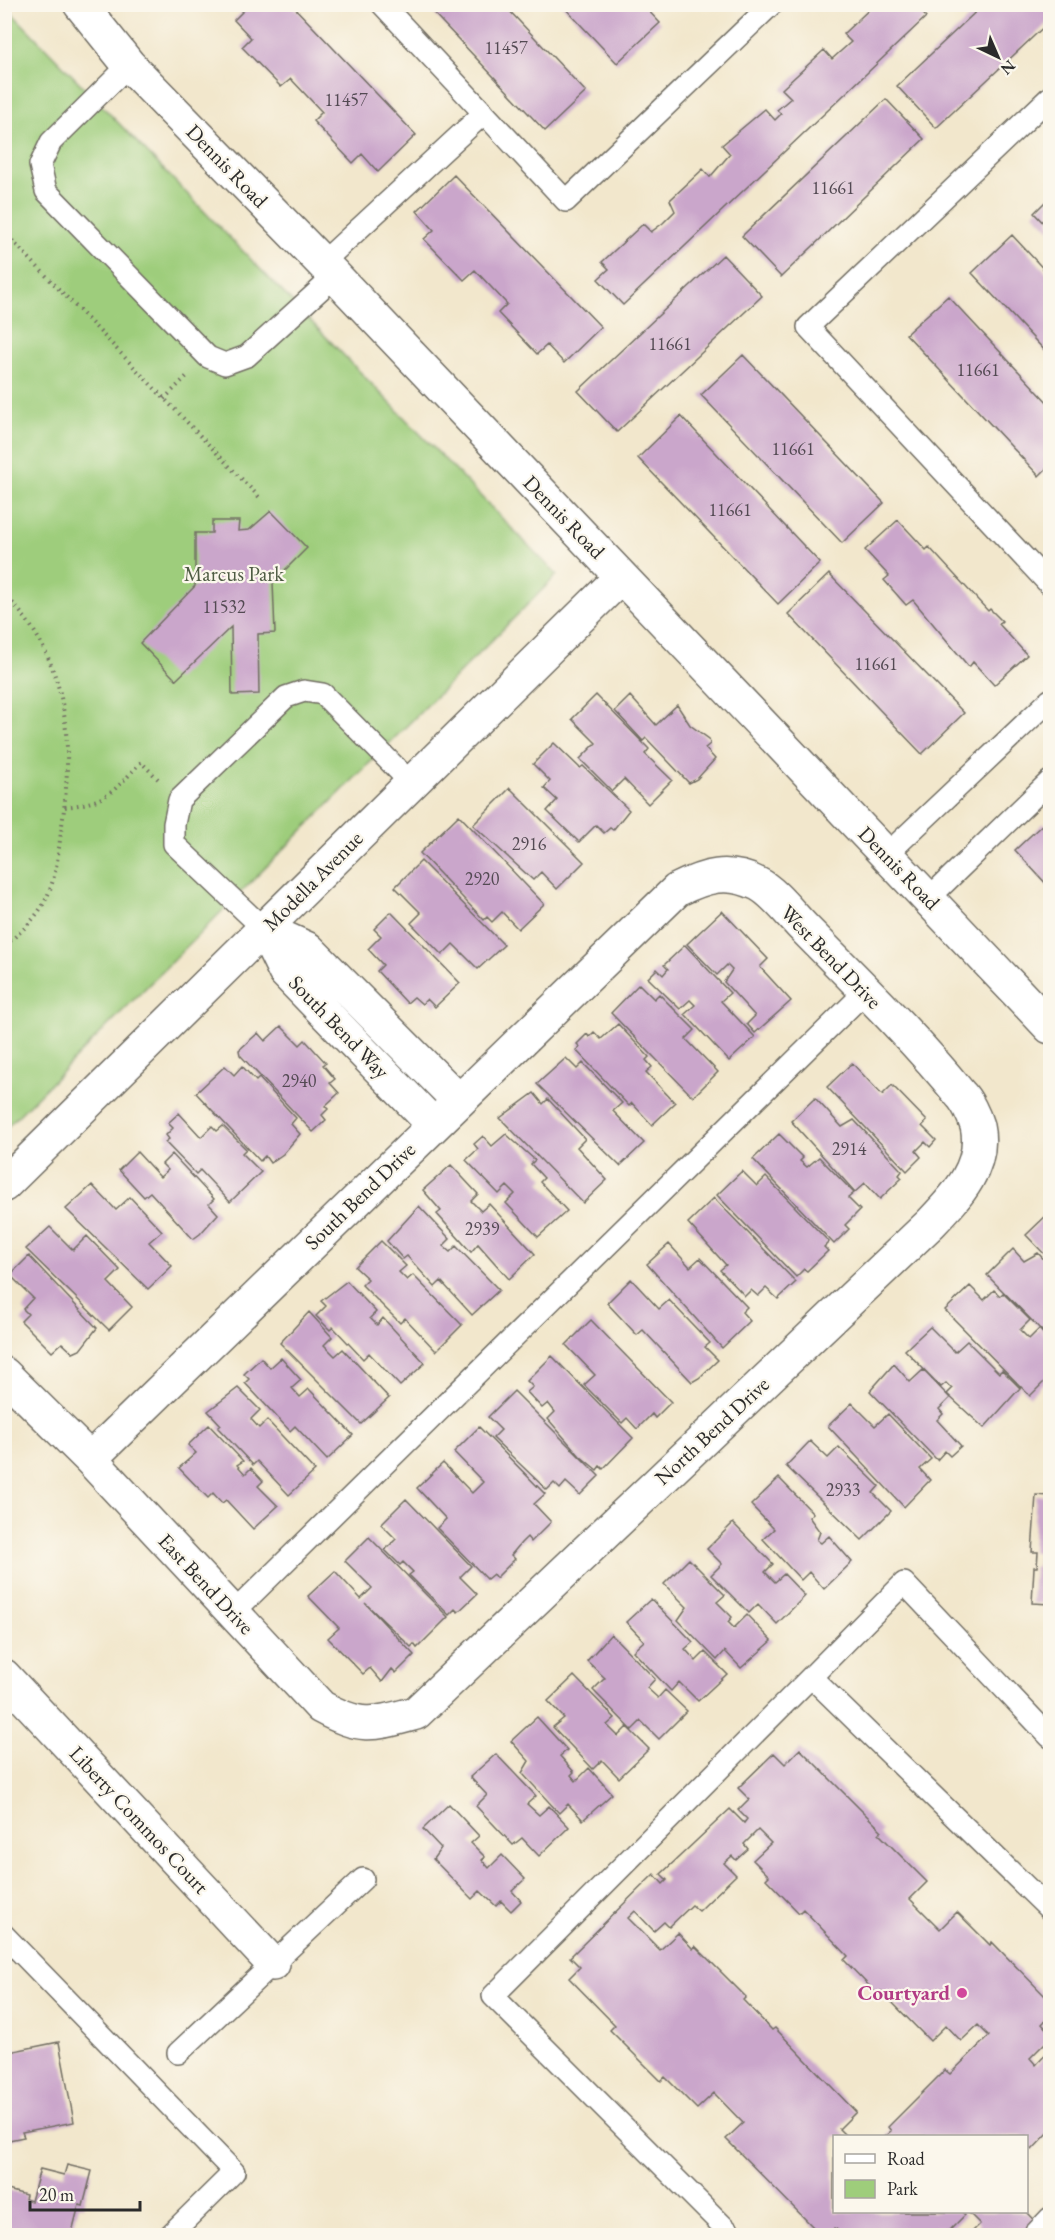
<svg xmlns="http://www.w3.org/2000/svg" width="1055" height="2240" viewBox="0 0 1055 2240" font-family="'EB Garamond',serif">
  <rect width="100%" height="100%" fill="#fbf7ec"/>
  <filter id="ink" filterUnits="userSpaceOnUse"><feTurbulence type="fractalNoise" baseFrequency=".0167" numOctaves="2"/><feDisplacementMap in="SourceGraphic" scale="12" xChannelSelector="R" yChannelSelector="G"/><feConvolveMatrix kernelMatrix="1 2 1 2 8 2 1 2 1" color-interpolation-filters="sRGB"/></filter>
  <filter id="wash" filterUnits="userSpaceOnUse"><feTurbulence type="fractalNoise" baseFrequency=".008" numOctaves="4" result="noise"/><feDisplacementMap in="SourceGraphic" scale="24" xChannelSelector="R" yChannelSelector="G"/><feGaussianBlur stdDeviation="1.35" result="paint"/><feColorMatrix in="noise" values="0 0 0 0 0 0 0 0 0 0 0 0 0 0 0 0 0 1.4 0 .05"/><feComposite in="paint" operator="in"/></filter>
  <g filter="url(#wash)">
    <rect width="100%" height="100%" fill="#f2e7cc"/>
    <path fill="#9ecd7b" stroke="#647c53" stroke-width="1.5" d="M 5,6 L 557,575 L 5,1129 Z"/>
    <g id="blocks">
      <path fill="#caa6cb" d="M 250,4 L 291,4 L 416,135 L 378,172 L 362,154 L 353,163 L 313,121 L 322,112 L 291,79 L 281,87 L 242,47 L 251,38 L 234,20 Z
        M 425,4 L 503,4 L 586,92 L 545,131 Z
        M 561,4 L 642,4 L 660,23 L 617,63 Z
        M 875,4 L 915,4 L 926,17 L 623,305 L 598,279 L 609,269 L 602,262 L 643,224 L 651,232 L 663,223 L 675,211 L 670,200 L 703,169 L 710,177 L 730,154 L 722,145 L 765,109 L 775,120 L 781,114 L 777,110 L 791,98 L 782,89 L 824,50 L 832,59 L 851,42 L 843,34 Z
        M 984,4 L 1050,4 L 1050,21 L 936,128 L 897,86 Z
        M 886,99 L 924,139 L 781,277 L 742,236 Z
        M 454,175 L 601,327 L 564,363 L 547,345 L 537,354 L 498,313 L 507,304 L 475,270 L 464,280 L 424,239 L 434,230 L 417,211 Z
        M 1050,197 L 1050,230 L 1034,213 Z
        M 1012,235 L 1050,276 L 1050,356 L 972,273 Z
        M 723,255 L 762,296 L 617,432 L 578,391 Z
        M 948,296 L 1050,405 L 1050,465 L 1039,476 L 906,334 Z
        M 743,355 L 884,503 L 842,543 L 701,395 Z
        M 681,416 L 820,563 L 778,604 L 638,458 Z
        M 271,511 L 307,548 L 273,582 L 275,633 L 258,634 L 259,694 L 232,695 L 231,627 L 176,680 L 140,643 L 195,586 L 195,533 L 212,533 L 212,521 L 239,521 L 238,531 L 249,530 Z
        M 898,520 L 926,550 L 929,547 L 988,611 L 990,609 L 1002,621 L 999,624 L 1027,655 L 994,685 L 973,662 L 969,667 L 913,600 L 906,605 L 884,580 L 889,576 L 865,550 Z
        M 829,574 L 964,713 L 922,754 L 788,614 Z
        M 596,695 L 649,749 L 645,754 L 672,780 L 648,804 L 624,779 L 612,791 L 580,759 L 596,743 L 572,719 Z
        M 630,696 L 656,725 L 677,705 L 690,725 L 709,739 L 710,744 L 705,748 L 715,759 L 697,779 L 689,783 L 646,738 L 643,741 L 615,711 Z
        M 554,743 L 580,768 L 583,766 L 629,810 L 613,830 L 610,828 L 604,833 L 596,825 L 579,842 L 547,811 L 557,800 L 544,788 L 550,781 L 533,764 Z
        M 510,788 L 584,862 L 557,889 L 541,872 L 533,880 L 473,825 Z
        M 459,815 L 544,904 L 518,929 L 502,912 L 492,922 L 487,917 L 484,920 L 420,853 Z
        M 1044,823 L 1050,830 L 1050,888 L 1015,850 Z
        M 421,861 L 504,945 L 478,969 L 453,944 L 442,955 L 411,923 L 421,913 L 395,887 Z
        M 722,911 L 768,959 L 760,967 L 791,1001 L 755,1033 L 747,1024 L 755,1016 L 724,982 L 732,970 L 727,965 L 717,975 L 687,944 Z
        M 391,912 L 460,983 L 435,1007 L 427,999 L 422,1004 L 414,997 L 407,1003 L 377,971 L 383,965 L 368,949 L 381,936 L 374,929 Z
        M 685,945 L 730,993 L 721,1001 L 755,1037 L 729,1061 L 685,1014 L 695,1005 L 690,1000 L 680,1009 L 648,978 L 657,969 L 663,975 L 668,969 L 664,965 Z
        M 639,984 L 654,999 L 659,994 L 695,1030 L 686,1039 L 718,1072 L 693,1097 L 611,1013 Z
        M 618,1024 L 649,1057 L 646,1060 L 652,1067 L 646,1072 L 675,1103 L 652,1125 L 632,1103 L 629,1106 L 576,1050 L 580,1047 L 577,1044 L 587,1034 L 589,1037 L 594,1032 L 601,1039 Z
        M 281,1026 L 300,1045 L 305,1040 L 326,1063 L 323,1065 L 335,1079 L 330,1083 L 339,1093 L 325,1106 L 328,1109 L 322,1115 L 326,1120 L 313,1132 L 240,1055 L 239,1050 L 258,1033 L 265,1041 Z
        M 566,1058 L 577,1069 L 583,1063 L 622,1103 L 613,1111 L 644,1143 L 620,1166 L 537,1084 Z
        M 852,1063 L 882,1095 L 892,1085 L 927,1121 L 922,1126 L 936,1140 L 930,1147 L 925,1142 L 916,1151 L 921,1157 L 907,1171 L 827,1087 Z
        M 225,1066 L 234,1075 L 242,1066 L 256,1081 L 259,1078 L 296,1118 L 291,1124 L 300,1134 L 283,1154 L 270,1163 L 265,1156 L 260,1161 L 196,1093 Z
        M 534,1093 L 543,1104 L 548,1099 L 585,1139 L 577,1147 L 607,1180 L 583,1203 L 500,1118 Z
        M 815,1098 L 842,1127 L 854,1120 L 902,1171 L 899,1175 L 902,1178 L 880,1199 L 865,1183 L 855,1192 L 791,1121 Z
        M 179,1113 L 201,1137 L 212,1126 L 217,1131 L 223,1126 L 246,1149 L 242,1153 L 261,1172 L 230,1202 L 200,1170 L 196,1174 L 165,1142 L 169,1139 L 166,1135 L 173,1128 L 168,1123 Z
        M 506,1134 L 535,1160 L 531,1164 L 544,1178 L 540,1182 L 567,1211 L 538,1237 L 506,1203 L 515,1194 L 507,1186 L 499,1194 L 466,1160 L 478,1149 L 474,1144 L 483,1136 L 492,1146 Z
        M 779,1134 L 803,1158 L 800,1161 L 807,1167 L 819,1157 L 854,1193 L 848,1198 L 860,1210 L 845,1225 L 849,1229 L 834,1244 L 753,1159 Z
        M 137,1152 L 160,1177 L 168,1170 L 162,1164 L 172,1154 L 214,1199 L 209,1204 L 218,1214 L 200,1234 L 193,1239 L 150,1192 L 144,1197 L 119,1170 Z
        M 451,1165 L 478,1194 L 471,1201 L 481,1211 L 489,1204 L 535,1254 L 509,1279 L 478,1244 L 471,1252 L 437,1214 L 441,1211 L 423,1190 Z
        M 742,1171 L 757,1186 L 766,1177 L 829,1242 L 824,1247 L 828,1251 L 807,1271 L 804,1269 L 796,1277 L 717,1195 Z
        M 92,1185 L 116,1210 L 130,1197 L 162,1231 L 149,1242 L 172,1266 L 148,1289 L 66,1209 Z
        M 714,1198 L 796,1282 L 778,1299 L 766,1288 L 758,1296 L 751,1290 L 745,1296 L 720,1270 L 726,1265 L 688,1223 Z
        M 419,1206 L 450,1239 L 443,1246 L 450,1252 L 456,1246 L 499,1290 L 472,1315 L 441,1281 L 435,1287 L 407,1256 L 403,1259 L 387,1241 Z
        M 1050,1212 L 1050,1260 L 1026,1235 Z
        M 50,1227 L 73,1250 L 87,1236 L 120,1270 L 108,1282 L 132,1307 L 109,1330 L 26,1249 Z
        M 381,1241 L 406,1266 L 399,1272 L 407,1280 L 413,1275 L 462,1325 L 436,1351 L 405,1318 L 400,1323 L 362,1285 L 368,1279 L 355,1267 Z
        M 669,1244 L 690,1267 L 700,1258 L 747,1307 L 742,1312 L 750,1321 L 722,1348 L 647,1264 Z
        M 1013,1249 L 1024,1261 L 1038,1253 L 1050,1266 L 1050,1339 L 987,1275 Z
        M 29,1256 L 97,1328 L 80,1350 L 73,1353 L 62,1343 L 52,1352 L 21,1321 L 28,1314 L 23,1309 L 33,1298 L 10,1275 Z
        M 631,1279 L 659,1309 L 669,1300 L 710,1343 L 705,1347 L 718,1360 L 699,1378 L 692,1382 L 643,1330 L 637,1335 L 607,1303 Z
        M 347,1281 L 376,1312 L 370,1318 L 377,1325 L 383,1318 L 425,1363 L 400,1386 L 369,1353 L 363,1359 L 333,1327 L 330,1330 L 316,1316 L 326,1306 L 321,1301 Z
        M 970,1286 L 984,1300 L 994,1290 L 1000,1296 L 1003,1293 L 1030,1320 L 1020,1330 L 1029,1339 L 1039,1329 L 1050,1341 L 1050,1376 L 1030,1396 L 945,1310 Z
        M 309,1312 L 332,1337 L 324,1345 L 335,1356 L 343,1349 L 389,1398 L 361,1424 L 280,1343 Z
        M 591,1320 L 671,1402 L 655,1418 L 652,1414 L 637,1429 L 627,1418 L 622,1423 L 584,1385 L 595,1375 L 566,1345 Z
        M 930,1327 L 955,1352 L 967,1341 L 999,1373 L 1002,1370 L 1020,1388 L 984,1428 L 947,1394 L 952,1389 L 946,1383 L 941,1387 L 905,1350 Z
        M 552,1356 L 633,1438 L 603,1469 L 600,1466 L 597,1470 L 580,1456 L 548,1419 L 555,1412 L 548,1403 L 542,1408 L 527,1392 L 533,1387 L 527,1381 Z
        M 261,1358 L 270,1368 L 281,1358 L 301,1380 L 292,1388 L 300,1397 L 309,1389 L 353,1435 L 327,1460 L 295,1426 L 290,1431 L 245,1383 L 249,1379 L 244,1374 Z
        M 894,1364 L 910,1382 L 923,1370 L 950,1398 L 939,1409 L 943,1414 L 937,1420 L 961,1446 L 950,1456 L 945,1451 L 937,1460 L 870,1391 Z
        M 238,1388 L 260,1410 L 251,1419 L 259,1428 L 267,1420 L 315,1471 L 289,1495 L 257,1461 L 253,1465 L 218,1428 L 221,1425 L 208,1411 Z
        M 514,1391 L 599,1476 L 580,1495 L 566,1482 L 560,1489 L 554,1483 L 547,1490 L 493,1438 L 501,1430 L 488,1417 Z
        M 852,1403 L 875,1426 L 888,1414 L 931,1459 L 920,1469 L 930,1480 L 904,1507 L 828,1426 Z
        M 209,1425 L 243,1461 L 237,1465 L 245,1474 L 251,1468 L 263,1481 L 258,1486 L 278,1506 L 253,1529 L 226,1500 L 222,1503 L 213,1493 L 208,1498 L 179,1468 L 196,1453 L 188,1445 Z
        M 479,1427 L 545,1494 L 534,1504 L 551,1522 L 531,1542 L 527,1537 L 521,1543 L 511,1555 L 515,1559 L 496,1578 L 493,1574 L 487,1579 L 437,1528 L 446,1519 L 417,1488 L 443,1463 L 472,1493 L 483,1482 L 454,1452 Z
        M 810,1441 L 828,1458 L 839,1447 L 879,1486 L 873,1493 L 891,1511 L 862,1540 L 786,1466 Z
        M 779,1478 L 813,1513 L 809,1517 L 820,1532 L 817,1540 L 821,1543 L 829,1536 L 852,1562 L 824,1589 L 809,1572 L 801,1580 L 763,1539 L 774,1529 L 751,1505 Z
        M 1036,1495 L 1050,1496 L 1050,1604 L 1032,1603 L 1034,1567 L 1037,1567 L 1038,1552 L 1032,1552 Z
        M 406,1499 L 471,1566 L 460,1577 L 477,1594 L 458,1612 L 455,1609 L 449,1615 L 409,1575 L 413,1572 L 403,1562 L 400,1565 L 385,1550 L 396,1539 L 381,1524 Z
        M 733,1523 L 773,1564 L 765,1572 L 775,1582 L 784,1574 L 805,1596 L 777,1624 L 758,1604 L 749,1613 L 711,1575 L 722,1564 L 707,1549 Z
        M 369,1537 L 448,1617 L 417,1648 L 414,1644 L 411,1647 L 365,1603 L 414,1655 L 396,1673 L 392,1669 L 382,1682 L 370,1668 L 363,1674 L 328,1638 L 339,1628 L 308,1596 L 335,1571 L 361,1599 L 372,1588 L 345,1561 Z
        M 689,1559 L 725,1595 L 717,1602 L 732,1617 L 728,1622 L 734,1628 L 747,1615 L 772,1641 L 741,1668 L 725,1651 L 717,1660 L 678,1620 L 687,1607 L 664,1584 Z
        M 651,1599 L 693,1642 L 685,1649 L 696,1661 L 705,1652 L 727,1674 L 698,1701 L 679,1682 L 671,1691 L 633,1651 L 644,1641 L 626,1622 Z
        M 611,1634 L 655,1679 L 647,1688 L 658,1698 L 665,1690 L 687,1711 L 659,1739 L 641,1721 L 632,1730 L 593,1690 L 605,1678 L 587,1661 Z
        M 574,1676 L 615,1718 L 607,1725 L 618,1736 L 627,1727 L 649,1749 L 619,1778 L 602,1760 L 593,1769 L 553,1727 L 564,1718 L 548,1701 Z
        M 537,1717 L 567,1750 L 560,1756 L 574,1772 L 571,1775 L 576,1781 L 589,1768 L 612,1794 L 583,1820 L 568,1804 L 559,1813 L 522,1773 L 529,1761 L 511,1741 Z
        M 800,1749 L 882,1831 L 879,1834 L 927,1882 L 910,1899 L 940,1929 L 957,1912 L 990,1945 L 992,1942 L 1050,2001 L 1050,2016 L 1042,2024 L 1050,2033 L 1050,2038 L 1030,2058 L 1036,2065 L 1050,2050 L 1050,2131 L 1032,2150 L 1026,2144 L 1026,2136 L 885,2136 L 891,2131 L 888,2127 L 945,2070 L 950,2074 L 989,2036 L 978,2025 L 961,2041 L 946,2025 L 930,2041 L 881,1991 L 877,1994 L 844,1960 L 848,1956 L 803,1909 L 799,1913 L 766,1879 L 769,1876 L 753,1860 L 771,1843 L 758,1830 L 744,1844 L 748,1849 L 736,1860 L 732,1856 L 724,1863 L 736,1875 L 699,1911 L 692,1905 L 669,1927 L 664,1922 L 654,1931 L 635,1911 L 628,1918 L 660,1950 L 678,1933 L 693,1949 L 695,1946 L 746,1997 L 743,2000 L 772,2030 L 775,2028 L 856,2112 L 839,2129 L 846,2136 L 834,2136 L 834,2212 L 962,2212 L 965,2215 L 944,2236 L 844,2236 L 835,2228 L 827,2236 L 822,2236 L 726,2139 L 743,2123 L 714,2093 L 697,2109 L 665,2077 L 661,2081 L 610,2030 L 615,2025 L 569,1978 L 580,1967 L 570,1957 L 654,1874 L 663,1884 L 667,1880 L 661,1874 L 730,1809 L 744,1823 L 747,1819 L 738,1810 L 749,1799 L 738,1788 L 774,1753 L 785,1764 Z
        M 496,1754 L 536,1796 L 527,1804 L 539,1815 L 549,1806 L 569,1827 L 539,1856 L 522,1838 L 513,1845 L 476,1806 L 487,1795 L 470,1777 Z
        M 449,1804 L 479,1836 L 471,1843 L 485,1857 L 482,1860 L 489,1868 L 502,1855 L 525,1879 L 512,1891 L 521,1901 L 511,1911 L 501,1901 L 496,1906 L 480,1891 L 472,1899 L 433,1859 L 441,1848 L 423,1829 Z
        M 59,2042 L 74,2122 L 22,2132 L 24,2137 L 4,2141 L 4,2053 Z
        M 67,2165 L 92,2171 L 83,2206 L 79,2205 L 71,2236 L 4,2236 L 4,2189 L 26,2195 L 25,2199 L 31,2201 L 40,2169 L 64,2175 Z
        M 968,2212 L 1027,2212 L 1050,2236 L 978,2236 L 973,2231 L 980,2224 Z"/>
    </g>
  </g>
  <g filter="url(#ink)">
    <use href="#blocks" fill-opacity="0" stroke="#716d63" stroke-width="1.5"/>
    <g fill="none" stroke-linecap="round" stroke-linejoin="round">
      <g stroke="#716d63" stroke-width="24">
        <path id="lane" d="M 382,4 L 566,201 L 772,4
          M 129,65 L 51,142 L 40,165 L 46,191 L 208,357 L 225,364 L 247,356 L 335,276
          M 1050,97 L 808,327 L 1050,585
          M 322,263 L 484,113
          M 886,855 L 1050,700
          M 928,899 L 1050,781
          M 264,929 L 174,844 L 174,824 L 179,800 L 286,697 L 304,691 L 323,694 L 411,783
          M 233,1613 L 866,991
          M 811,1677 L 904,1583 L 1050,1737
          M 4,1935 L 234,2172 L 169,2236
          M 178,2053 L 363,1879
          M 733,2236 L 493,1996 L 811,1677 L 1050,1910
          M 1033,2236 L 1050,2218"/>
      </g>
      <g stroke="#716d63" stroke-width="36">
        <path id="street" d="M 264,929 L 308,949 L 458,1100
          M 264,929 L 285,972 L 433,1124
          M 4,1185 L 621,577
          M 4,1374 L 90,1459 L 321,1707 C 362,1729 372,1725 416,1713 L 930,1224 C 956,1197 986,1167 977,1126 C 974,1116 967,1101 960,1094 C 912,1035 857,982 804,928 C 792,916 773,891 758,884 C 728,869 705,876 677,890 L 90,1459
          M 4,1676 L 273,1964"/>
      </g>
      <g stroke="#716d63" stroke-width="36">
        <path id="secondary" d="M 80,4 L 129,65 L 335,276 L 1050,1027"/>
      </g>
      <path stroke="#716d63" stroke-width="4" stroke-dasharray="1.5 4.5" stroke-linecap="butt" d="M 4,232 L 260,498
        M 164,399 L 187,376
        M 4,594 C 71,660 74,745 61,832 C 58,855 56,878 46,899 C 37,918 20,933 4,946
        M 65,807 C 108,802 113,792 141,762 L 158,779"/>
      <use href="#lane" stroke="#fff" stroke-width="21"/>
      <use href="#street" stroke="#fff" stroke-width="33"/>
      <use href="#secondary" stroke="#fff" stroke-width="33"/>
    </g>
  </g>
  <circle fill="#d1479c" stroke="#fbf7ec" stroke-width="2" cx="962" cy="1993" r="6"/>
  <g text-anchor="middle" stroke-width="4.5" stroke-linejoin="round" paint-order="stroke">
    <g font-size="18" fill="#534a53">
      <text x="506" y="54">11457</text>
      <text x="346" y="106">11457</text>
      <text x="833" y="194">11661</text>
      <text x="670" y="350">11661</text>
      <text x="978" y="376">11661</text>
      <text x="793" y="455">11661</text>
      <text x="730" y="516">11661</text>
      <text x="224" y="613">11532</text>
      <text x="876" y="670">11661</text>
      <text x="529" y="850">2916</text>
      <text x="482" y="885">2920</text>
      <text x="299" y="1087">2940</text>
      <text x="849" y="1155">2914</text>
      <text x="482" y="1235">2939</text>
      <text x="843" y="1496">2933</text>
    </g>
    <g font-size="21" fill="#2b2b2b" stroke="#fbf7ec">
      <text transform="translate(227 166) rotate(46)" y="7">Dennis Road</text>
      <text transform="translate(564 517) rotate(46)" y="7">Dennis Road</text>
      <text transform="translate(899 868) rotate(46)" y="7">Dennis Road</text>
      <text transform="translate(313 881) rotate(-45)" y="7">Modella Avenue</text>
      <text transform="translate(831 957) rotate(46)" y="7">West Bend Drive</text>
      <text transform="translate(339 1027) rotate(46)" y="7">South Bend Way</text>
      <text transform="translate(360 1196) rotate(-44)" y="7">South Bend Drive</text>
      <text transform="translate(712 1431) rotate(-43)" y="7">North Bend Drive</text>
      <text transform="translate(206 1584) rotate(47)" y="7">East Bend Drive</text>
      <text transform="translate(139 1820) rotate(47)" y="7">Liberty Commos Court</text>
    </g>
    <g font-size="21" fill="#4e5c43" stroke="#fbf7ec">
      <text x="234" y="581">Marcus Park</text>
    </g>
    <g font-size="21" font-weight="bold" fill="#b23c85" stroke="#fbf7ec" text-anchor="end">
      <text x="950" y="2000">Courtyard</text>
    </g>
  </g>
  <rect width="1055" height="2240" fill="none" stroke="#fbf7ec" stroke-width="24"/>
  <rect x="833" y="2135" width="195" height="78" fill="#fbf7ec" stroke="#a8a59f" stroke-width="1.5"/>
  <rect x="845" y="2154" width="30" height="9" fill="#ffffff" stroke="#a8a59f" stroke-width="1.5"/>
  <text x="887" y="2165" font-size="18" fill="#2b2b2b">Road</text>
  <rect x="845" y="2180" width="30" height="18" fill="#9ecd7b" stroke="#a8a59f" stroke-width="1.5"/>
  <text x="887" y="2195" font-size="18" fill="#2b2b2b">Park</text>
  <g transform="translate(998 57) rotate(136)" stroke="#fbf7ec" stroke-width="4.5" paint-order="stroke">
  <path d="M0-4.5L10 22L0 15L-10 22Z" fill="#2b2b2b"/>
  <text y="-9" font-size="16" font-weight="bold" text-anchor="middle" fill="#2b2b2b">N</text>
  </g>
  <path d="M30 2201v9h110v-9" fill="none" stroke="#2b2b2b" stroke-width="3"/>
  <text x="39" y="2201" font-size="18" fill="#2b2b2b" stroke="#fbf7ec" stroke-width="4.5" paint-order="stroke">20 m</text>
</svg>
